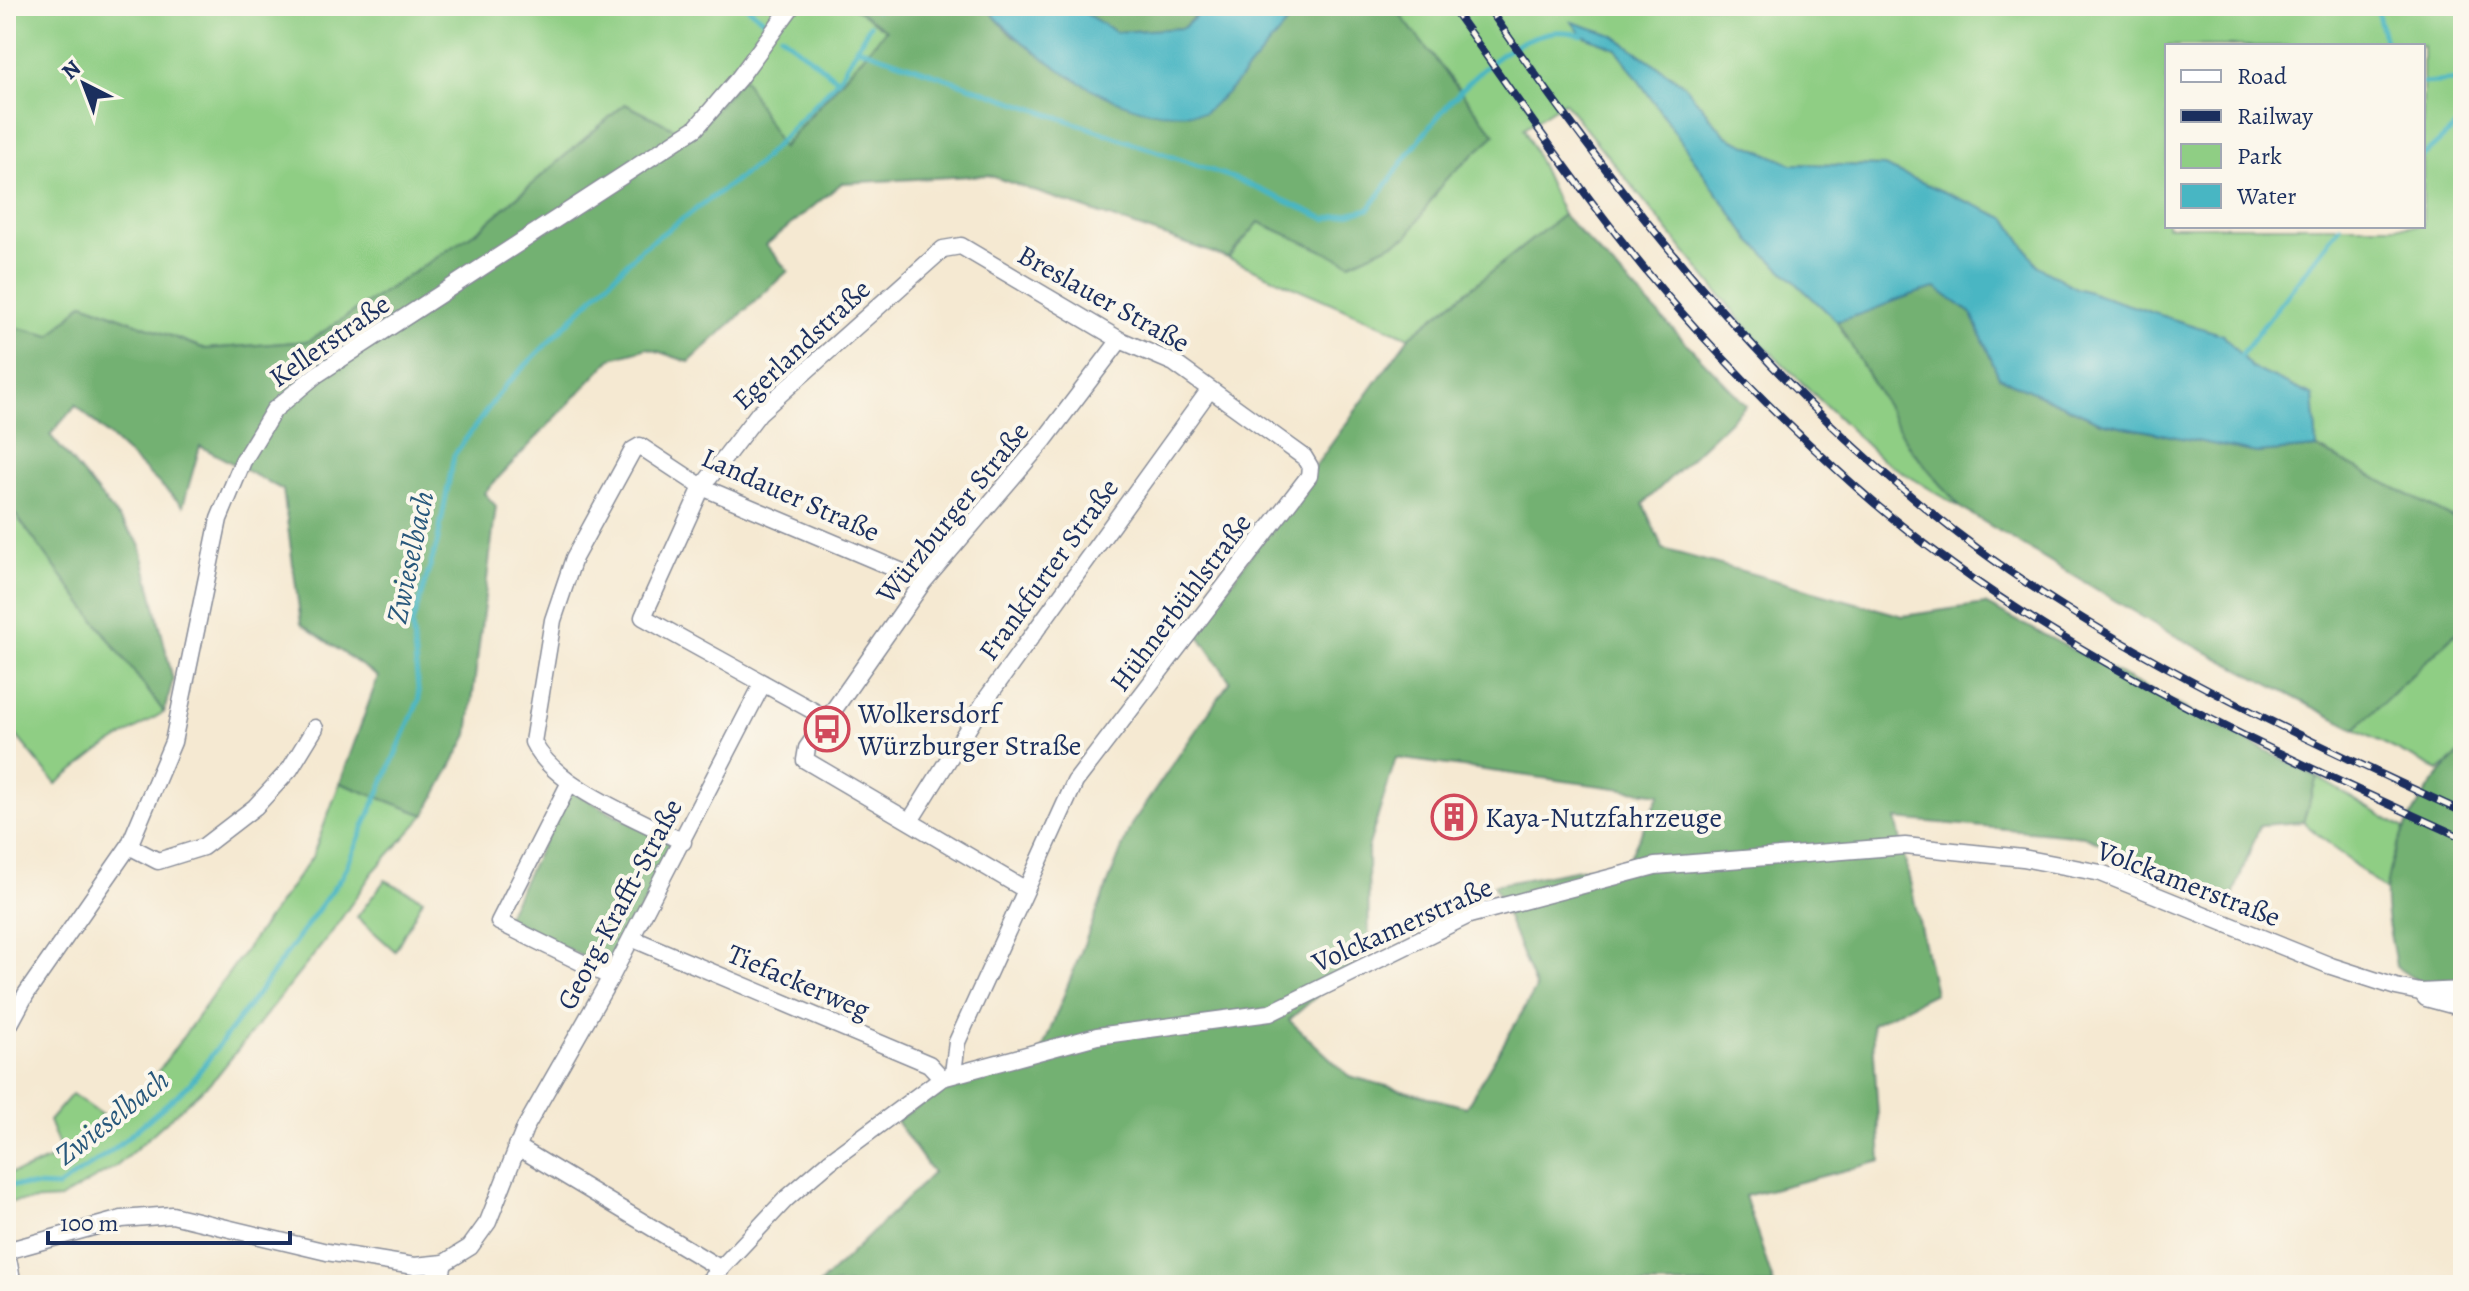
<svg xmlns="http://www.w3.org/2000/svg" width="2469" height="1291" viewBox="0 0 2469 1291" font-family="Alegreya,serif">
  <rect width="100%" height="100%" fill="#fbf7ec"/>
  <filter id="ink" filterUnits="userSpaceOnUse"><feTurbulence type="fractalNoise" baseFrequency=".0125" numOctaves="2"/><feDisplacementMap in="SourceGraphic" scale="16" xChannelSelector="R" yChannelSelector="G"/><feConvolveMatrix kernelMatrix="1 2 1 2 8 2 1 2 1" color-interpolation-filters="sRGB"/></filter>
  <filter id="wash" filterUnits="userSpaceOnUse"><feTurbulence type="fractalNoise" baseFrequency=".006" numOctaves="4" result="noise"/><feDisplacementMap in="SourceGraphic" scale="32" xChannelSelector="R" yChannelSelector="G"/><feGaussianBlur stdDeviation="1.8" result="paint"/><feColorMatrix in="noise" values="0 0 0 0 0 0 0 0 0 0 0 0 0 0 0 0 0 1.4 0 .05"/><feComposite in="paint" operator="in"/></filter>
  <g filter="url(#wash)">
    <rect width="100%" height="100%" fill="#f5e9d2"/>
    <path fill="#8fce84" stroke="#557e71" stroke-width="2" fill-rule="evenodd" d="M 6,6 L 851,6 L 886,30 L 781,148 L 691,137 L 625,104 L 480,229 L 309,341 L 205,349 L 83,303 L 51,336 L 6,325 Z
      M 1393,6 L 2463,6 L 2463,523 L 2317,448 L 2313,396 L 2252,368 L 2223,335 L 2076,288 L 2038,266 L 2007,219 L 1884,166 L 1791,164 L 1726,136 L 1684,85 L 1613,35 L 1582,35 L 1616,48 L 1751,241 L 1837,321 L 1911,449 L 1961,508 L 1881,459 L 1750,332 L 1564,102 L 1524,128 L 1563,215 L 1409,337 L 1228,258 L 1259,222 L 1350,263 L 1407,237 L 1444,181 L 1495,135 ZM 2167,46 L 2423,46 L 2423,226 L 2167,226 Z
      M 6,502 L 164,712 L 99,751 L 56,784 L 6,723 Z
      M 2463,626 L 2463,751 L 2439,771 L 2355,729 Z
      M 2317,777 L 2404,829 L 2386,891 L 2303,822 Z
      M 340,783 L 425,815 L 373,872 L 330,935 L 216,1077 L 118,1165 L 60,1199 L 9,1202 L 6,1174 L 25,1170 L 62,1154 L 49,1121 L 72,1094 L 109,1120 L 147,1087 L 312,857 Z
      M 385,880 L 423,899 L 395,951 L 357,917 Z"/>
    <path fill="#73b172" stroke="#477068" stroke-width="2" fill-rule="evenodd" d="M 851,6 L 985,6 L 1011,35 L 1204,113 L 1302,6 L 1393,6 L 1495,135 L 1444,181 L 1407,237 L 1350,263 L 1259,222 L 1228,258 L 988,175 L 842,183 L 766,245 L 788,271 L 689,362 L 648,348 L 612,358 L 484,493 L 496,506 L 468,735 L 425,815 L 340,783 L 378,677 L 301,624 L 283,490 L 200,446 L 183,506 L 76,405 L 50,435 L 140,544 L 173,680 L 164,712 L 6,502 L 6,325 L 51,336 L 83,303 L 205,349 L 309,341 L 480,229 L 625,104 L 691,137 L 743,77 L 782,148 L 886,30 Z
      M 1073,6 L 1204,6 L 1183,28 L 1116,32 Z
      M 1563,215 L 1746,405 L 1643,504 L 1663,549 L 1903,616 L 1985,604 L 2317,777 L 2303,822 L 2260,825 L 2232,898 L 2084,836 L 1896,819 L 1935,993 L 1872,1024 L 1881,1161 L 1745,1196 L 1774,1285 L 819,1285 L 933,1173 L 896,1121 L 952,1085 L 1036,1066 L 1131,825 L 1230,681 L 1196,631 L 1409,337 ZM 1396,758 L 1660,794 L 1628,860 L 1494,885 L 1536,989 L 1466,1107 L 1349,1076 L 1289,1020 L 1369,951 L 1368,848 Z
      M 1936,288 L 1972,314 L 1999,377 L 2100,422 L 2257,453 L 2317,448 L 2463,523 L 2463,626 L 2355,729 L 2164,630 L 1961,508 L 1911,449 L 1837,321 C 1872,313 1901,295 1936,288 Z
      M 2463,751 L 2463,1010 L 2396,967 C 2393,943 2384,915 2386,892 C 2389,844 2428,781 2463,751 Z
      M 569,790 L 675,846 L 608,970 L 506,917 Z"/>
    <path fill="#48b6c3" stroke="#327290" stroke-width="2" d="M 985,6 L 1073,6 L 1116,32 L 1183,28 L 1208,6 L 1302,6 L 1232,88 L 1204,113 C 1190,113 1175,114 1161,113 C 1103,107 1022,48 985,6 Z
      M 1572,22 L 1613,35 L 1684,85 L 1726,136 L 1791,164 L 1884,166 L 2007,219 L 2038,266 L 2076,288 L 2223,335 L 2252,368 L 2313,396 L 2317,448 L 2257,453 L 2101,422 L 1999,377 L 1972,314 L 1936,288 C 1901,295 1872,313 1837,321 L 1751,241 L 1616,48 L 1582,35 Z"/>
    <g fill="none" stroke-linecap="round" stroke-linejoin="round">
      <path stroke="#48b6c3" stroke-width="5" d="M 746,6 L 765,21
        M 2376,6 L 2386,46
        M 876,10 L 877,6
        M 781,35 L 838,80
        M 856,47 L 1236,179 L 1326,219 L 1369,209 C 1410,154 1500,8 1582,35
        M 2423,83 L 2451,81 L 2463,85
        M 2423,156 L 2463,120
        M 2241,355 L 2340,226
        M 8,1185 L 58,1187 L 114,1149 L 189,1085 L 256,996 L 343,875 L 419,700 L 412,624 L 437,544 L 454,455 L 504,387 L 641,249 L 758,164 L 838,80 L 870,25"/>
    </g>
  </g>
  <g filter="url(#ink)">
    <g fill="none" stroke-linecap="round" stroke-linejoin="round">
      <g stroke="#888c98" stroke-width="19">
        <path id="minor" d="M 826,718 L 643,617 L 702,487 L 759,413 L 943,249 L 961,246 L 1120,340 L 1174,363 L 1304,457 L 1310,467 L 1309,476 L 1075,782 L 957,1042 L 953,1073
          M 570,782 L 499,922 L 611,977
          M 910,821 L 987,698 L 1208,392
          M 683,842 C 638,818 555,788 533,742 L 553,620 L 574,558 L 633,450 L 640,446 L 702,487 L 924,581
          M 129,846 L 158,861 L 203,847 L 255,807 L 290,769 L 315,728
          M 1026,890 L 805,760 L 807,748 L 924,581 L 1045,439 L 1120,340
          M 631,938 L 929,1064 L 942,1078
          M 2422,993 L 2426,998 L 2463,1008
          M 6,1031 L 26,994 L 129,846 L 173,742 L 219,519 L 243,461 L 274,410 L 316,375 L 696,128 L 739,78 L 792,6
          M 516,1146 L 721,1269
          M 6,1251 L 122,1219 L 172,1215 L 327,1252 L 414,1266 L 444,1263 L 470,1247 L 488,1222 L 525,1128 L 611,977 L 763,683
          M 439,1285 L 444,1263
          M 705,1285 L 786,1199 L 830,1161 L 942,1078 L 1097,1036 L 1270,1013 L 1469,915 L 1655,866 L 1905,846 L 2023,858 L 2101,873 L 2331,966 L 2396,987 L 2420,992 L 2463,990"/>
      </g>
      <g stroke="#888c98" stroke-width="25">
        <path id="major" d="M 6,1264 L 10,1285"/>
      </g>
      <use href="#minor" stroke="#fff" stroke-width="16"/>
      <use href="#major" stroke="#fff" stroke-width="22"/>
      <g stroke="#1b2f5e" stroke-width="8">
        <path id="rail" d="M 1451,6 C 1508,86 1564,168 1625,245 C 1694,332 1773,413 1856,487 C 2031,643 2252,742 2463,838
          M 1487,6 C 1629,210 1782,406 1985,554 C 2127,657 2304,739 2463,812"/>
      </g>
      <use href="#rail" stroke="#fbf7ec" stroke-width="5" stroke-dasharray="15" stroke-linecap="butt"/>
    </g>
  </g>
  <defs>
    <g id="bus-ring" transform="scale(2.3)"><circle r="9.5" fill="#fbf7ec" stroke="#d1495b" stroke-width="1.5"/><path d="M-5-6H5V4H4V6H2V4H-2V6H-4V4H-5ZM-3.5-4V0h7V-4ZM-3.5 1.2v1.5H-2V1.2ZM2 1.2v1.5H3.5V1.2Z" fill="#d1495b"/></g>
    <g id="building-ring" transform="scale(2.3)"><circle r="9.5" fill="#fbf7ec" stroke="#d1495b" stroke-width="1.5"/><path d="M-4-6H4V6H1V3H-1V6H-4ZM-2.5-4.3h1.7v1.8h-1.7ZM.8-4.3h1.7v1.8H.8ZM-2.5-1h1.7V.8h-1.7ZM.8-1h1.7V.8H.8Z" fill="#d1495b"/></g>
  </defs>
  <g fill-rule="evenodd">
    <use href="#bus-ring" x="827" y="729"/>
    <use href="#building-ring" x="1454" y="817"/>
  </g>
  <g text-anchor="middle" stroke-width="8" stroke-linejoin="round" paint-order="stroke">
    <g font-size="28" fill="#1b2f5e" stroke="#fbf7ec">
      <text transform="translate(1104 298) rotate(29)" y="10">Breslauer Straße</text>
      <text transform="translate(329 340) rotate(-35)" y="10">Kellerstraße</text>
      <text transform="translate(801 344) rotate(-43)" y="10">Egerlandstraße</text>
      <text transform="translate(791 494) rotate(24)" y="10">Landauer Straße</text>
      <text transform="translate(952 512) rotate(-51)" y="10">Würzburger Straße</text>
      <text transform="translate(1048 569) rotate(-54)" y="10">Frankfurter Straße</text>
      <text transform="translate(1180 602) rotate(-53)" y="10">Hühnerbühlstraße</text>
      <text transform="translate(2189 883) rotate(21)" y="10">Volckamerstraße</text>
      <text transform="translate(619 904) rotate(-62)" y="10">Georg-Krafft-Straße</text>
      <text transform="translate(1402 924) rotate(-24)" y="10">Volckamerstraße</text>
      <text transform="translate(799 981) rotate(23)" y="10">Tiefackerweg</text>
    </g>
    <g font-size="28" fill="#1b2f5e" stroke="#fbf7ec" text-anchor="start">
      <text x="858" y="723">Wolkersdorf<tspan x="858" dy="32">Würzburger Straße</tspan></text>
      <text x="1485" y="827">Kaya-Nutzfahrzeuge</text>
    </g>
    <g font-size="30" font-style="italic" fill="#28587c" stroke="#fbf7ec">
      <text transform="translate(410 557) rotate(-78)" y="10">Zwieselbach</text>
      <text transform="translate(112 1117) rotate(-38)" y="10">Zwieselbach</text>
    </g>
  </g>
  <rect width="2469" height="1291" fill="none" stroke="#fbf7ec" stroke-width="32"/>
  <rect x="2165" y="44" width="260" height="184" fill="#fbf7ec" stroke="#a1a7b3" stroke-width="2"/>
  <rect x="2181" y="70" width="40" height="12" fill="#ffffff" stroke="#a1a7b3" stroke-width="2"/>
  <text x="2237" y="84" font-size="24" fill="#1b2f5e">Road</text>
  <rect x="2181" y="110" width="40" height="12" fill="#1b2f5e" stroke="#a1a7b3" stroke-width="2"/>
  <text x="2237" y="124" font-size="24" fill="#1b2f5e">Railway</text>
  <rect x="2181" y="144" width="40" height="24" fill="#8fce84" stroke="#a1a7b3" stroke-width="2"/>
  <text x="2237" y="164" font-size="24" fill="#1b2f5e">Park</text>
  <rect x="2181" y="184" width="40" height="24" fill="#48b6c3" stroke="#a1a7b3" stroke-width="2"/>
  <text x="2237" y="204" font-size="24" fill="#1b2f5e">Water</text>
  <g transform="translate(84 84) rotate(318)" stroke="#fbf7ec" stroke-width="6" paint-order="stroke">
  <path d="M0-6L14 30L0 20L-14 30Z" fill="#1b2f5e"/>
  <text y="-12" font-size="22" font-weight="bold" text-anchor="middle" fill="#1b2f5e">N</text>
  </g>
  <path d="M48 1231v12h242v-12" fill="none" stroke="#1b2f5e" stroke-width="4"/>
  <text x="60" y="1231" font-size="24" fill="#1b2f5e" stroke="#fbf7ec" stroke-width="6" paint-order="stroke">100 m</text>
</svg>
